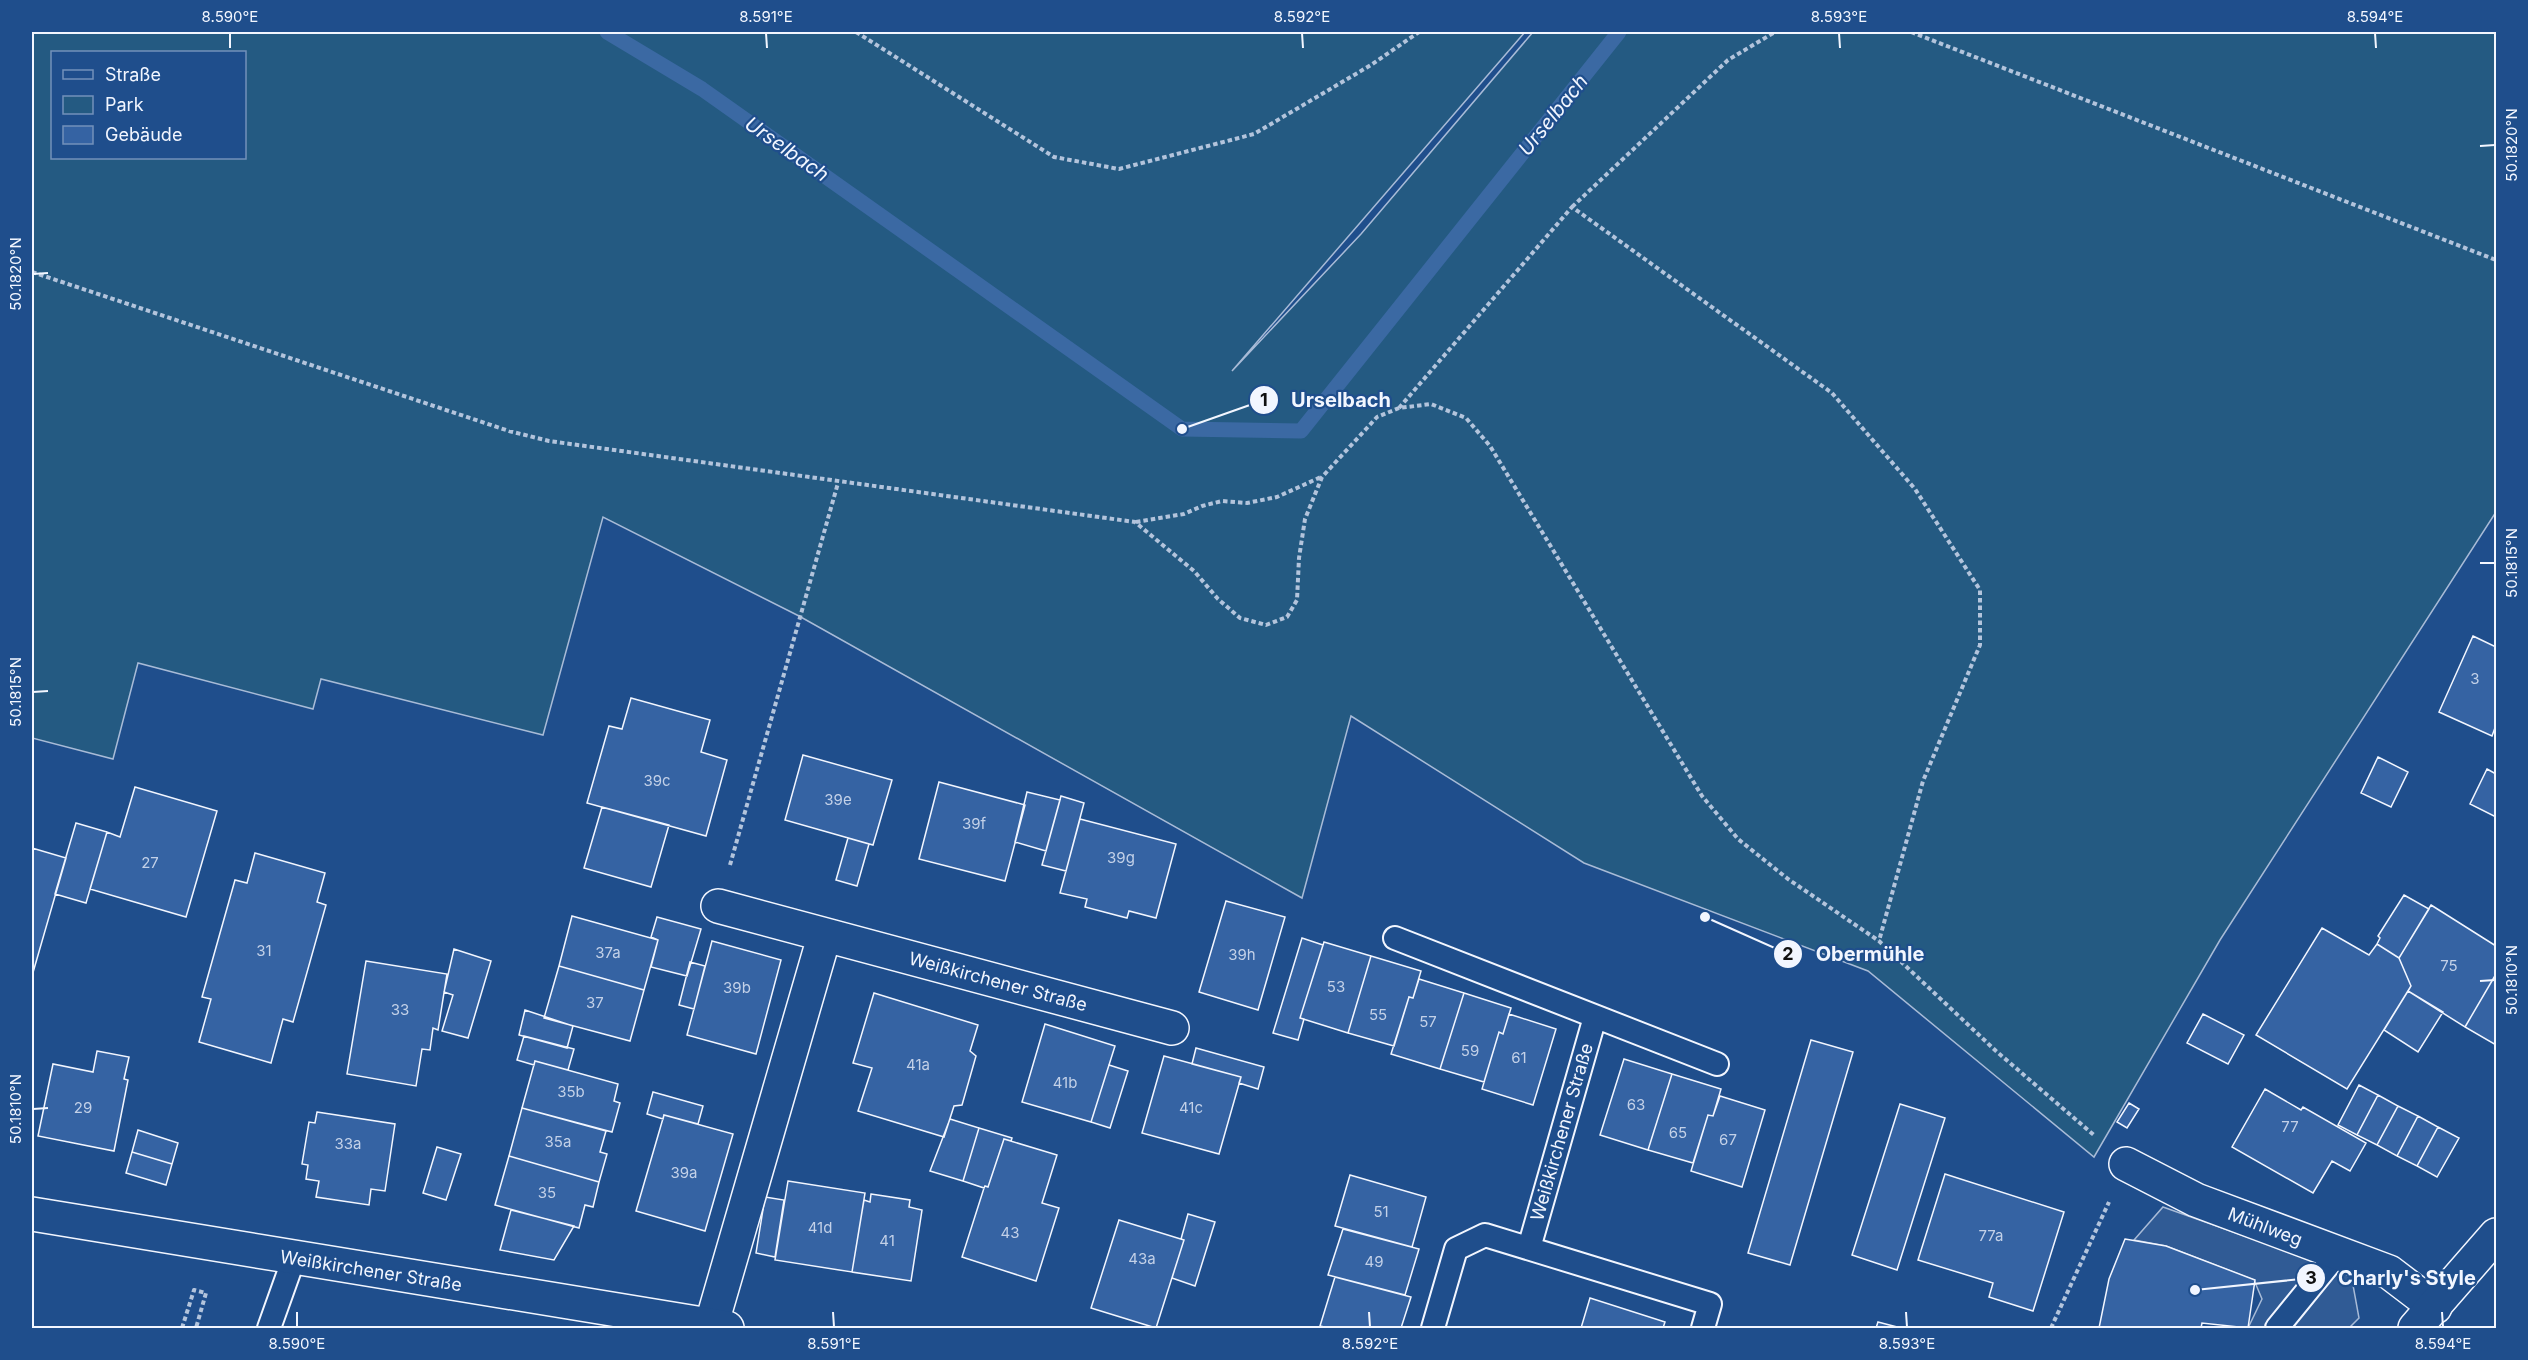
<svg xmlns="http://www.w3.org/2000/svg" width="2528" height="1360" viewBox="0 0 2528 1360" font-family="Inter,sans-serif">
  <rect width="100%" height="100%" fill="#1f4e8c"/>
  <path fill="#245a82" stroke="#a8bbd7" stroke-width="1.5" fill-rule="evenodd" d="M 32,32 L 1525,32 L 1232,371 L 1361,234 L 1533,32 L 2496,32 L 2496,512 L 2220,940 L 2094,1157 L 1868,971 L 1584,863 L 1351,716 L 1302,898 L 799,616 L 603,517 L 543,735 L 321,679 L 313,709 L 138,663 L 113,759 L 32,738 ZM 52,52 L 244,52 L 244,158 L 52,158 Z"/>
  <path fill="#305b95" stroke="#a8bbd7" stroke-width="1.5" d="M 2163,1207 L 2351,1274 L 2359,1318 L 2349,1328 L 2248,1328 L 2262,1299 L 2254,1280 L 2166,1246 L 2134,1240 Z"/>
  <g fill="none" stroke-linecap="round" stroke-linejoin="round">
    <path stroke="#3b69a3" stroke-width="15" d="M 607,32 L 702,89 L 1182,429 L 1301,431 L 1619,32"/>
  </g>
  <path fill="#3563a3" stroke="#f2f6ff" stroke-width="1.5" d="M 2473,636 L 2496,647 L 2496,725 L 2492,736 L 2439,712 Z
    M 631,698 L 710,720 L 701,752 L 727,760 L 706,836 L 587,803 L 609,726 L 622,729 Z
    M 803,755 L 892,780 L 873,845 L 785,820 Z
    M 2378,757 L 2408,772 L 2391,807 L 2361,793 Z
    M 2487,769 L 2496,774 L 2496,817 L 2470,804 Z
    M 939,782 L 1025,805 L 1005,881 L 919,859 Z
    M 135,787 L 217,811 L 186,917 L 90,889 L 107,832 L 120,837 Z
    M 1027,792 L 1060,800 L 1046,851 L 1015,842 Z
    M 1061,796 L 1084,803 L 1066,871 L 1042,865 Z
    M 602,807 L 669,825 L 651,887 L 584,868 Z
    M 1080,819 L 1176,844 L 1156,918 L 1129,911 L 1127,918 L 1085,907 L 1087,899 L 1060,893 Z
    M 76,823 L 107,832 L 86,903 L 55,894 Z
    M 848,838 L 869,844 L 857,886 L 836,880 Z
    M 32,848 L 66,858 L 32,976 Z
    M 255,853 L 325,873 L 317,902 L 326,905 L 293,1022 L 283,1019 L 271,1063 L 199,1042 L 211,999 L 202,997 L 235,880 L 247,883 Z
    M 2404,895 L 2429,909 L 2399,958 L 2377,944 L 2380,938 L 2378,936 Z
    M 1226,901 L 1285,917 L 1258,1010 L 1199,992 Z
    M 2431,905 L 2496,946 L 2496,974 L 2465,1027 L 2408,991 L 2411,986 L 2399,958 Z
    M 572,916 L 658,940 L 644,990 L 559,966 Z
    M 657,917 L 701,929 L 687,976 L 651,967 L 658,940 L 651,937 Z
    M 2322,928 L 2369,955 L 2377,944 L 2399,958 L 2411,986 L 2347,1089 L 2256,1035 Z
    M 1302,938 L 1323,945 L 1300,1018 L 1304,1019 L 1298,1040 L 1273,1033 Z
    M 712,941 L 781,960 L 756,1054 L 687,1035 Z
    M 1324,942 L 1371,956 L 1348,1033 L 1300,1018 Z
    M 454,949 L 491,961 L 468,1038 L 442,1031 L 453,995 L 444,992 Z
    M 1371,956 L 1421,971 L 1413,998 L 1409,997 L 1394,1046 L 1348,1033 Z
    M 366,961 L 447,974 L 438,1030 L 433,1028 L 430,1050 L 422,1049 L 416,1086 L 347,1074 Z
    M 690,962 L 705,966 L 694,1009 L 679,1005 Z
    M 559,966 L 644,990 L 630,1041 L 544,1018 Z
    M 2496,974 L 2496,1045 L 2465,1027 Z
    M 1419,979 L 1464,993 L 1440,1069 L 1391,1054 L 1409,997 L 1413,998 Z
    M 2408,991 L 2443,1012 L 2418,1052 L 2384,1030 Z
    M 874,993 L 978,1025 L 970,1051 L 976,1056 L 962,1105 L 954,1106 L 944,1137 L 858,1111 L 872,1068 L 853,1063 Z
    M 1464,993 L 1511,1008 L 1503,1034 L 1499,1032 L 1484,1082 L 1440,1069 Z
    M 525,1010 L 573,1026 L 567,1048 L 519,1035 Z
    M 1509,1014 L 1556,1029 L 1533,1105 L 1482,1089 L 1499,1032 L 1503,1034 Z
    M 2203,1014 L 2244,1035 L 2228,1064 L 2187,1043 Z
    M 1045,1024 L 1115,1046 L 1091,1122 L 1022,1102 Z
    M 524,1036 L 574,1049 L 568,1070 L 535,1061 L 534,1065 L 517,1060 Z
    M 1811,1040 L 1853,1052 L 1790,1265 L 1748,1253 Z
    M 1196,1048 L 1264,1067 L 1258,1089 L 1239,1083 L 1241,1077 L 1192,1064 Z
    M 97,1051 L 129,1057 L 124,1079 L 128,1080 L 114,1151 L 38,1136 L 53,1064 L 93,1072 Z
    M 1164,1056 L 1241,1077 L 1219,1154 L 1142,1133 Z
    M 1624,1059 L 1672,1074 L 1648,1150 L 1600,1135 Z
    M 535,1061 L 618,1084 L 614,1101 L 620,1103 L 612,1132 L 522,1108 Z
    M 1109,1065 L 1128,1071 L 1110,1128 L 1091,1122 Z
    M 1672,1074 L 1721,1089 L 1713,1116 L 1708,1115 L 1693,1163 L 1648,1150 Z
    M 2359,1085 L 2378,1095 L 2357,1135 L 2338,1125 Z
    M 2265,1089 L 2301,1110 L 2303,1107 L 2366,1143 L 2350,1171 L 2332,1161 L 2313,1193 L 2232,1147 Z
    M 653,1092 L 703,1106 L 698,1124 L 664,1115 L 663,1119 L 647,1114 Z
    M 2378,1095 L 2398,1106 L 2377,1145 L 2357,1135 Z
    M 1720,1096 L 1765,1110 L 1742,1187 L 1691,1171 L 1708,1115 L 1713,1116 Z
    M 2129,1103 L 2139,1109 L 2127,1128 L 2117,1122 Z
    M 1900,1104 L 1945,1118 L 1897,1270 L 1852,1255 Z
    M 2398,1106 L 2418,1116 L 2397,1156 L 2377,1145 Z
    M 522,1108 L 606,1131 L 600,1152 L 607,1154 L 599,1182 L 509,1156 Z
    M 317,1112 L 395,1124 L 385,1191 L 371,1189 L 369,1205 L 316,1197 L 319,1181 L 306,1179 L 308,1165 L 302,1164 L 309,1122 L 315,1123 Z
    M 664,1115 L 733,1134 L 705,1231 L 636,1211 Z
    M 2418,1116 L 2438,1127 L 2417,1166 L 2397,1156 Z
    M 950,1119 L 979,1128 L 963,1181 L 930,1171 Z
    M 2438,1127 L 2459,1138 L 2437,1177 L 2417,1166 Z
    M 979,1128 L 1012,1138 L 1011,1141 L 1004,1139 L 988,1187 L 985,1186 L 984,1188 L 963,1181 Z
    M 138,1130 L 178,1143 L 172,1164 L 132,1152 Z
    M 1004,1139 L 1057,1155 L 1042,1203 L 1059,1208 L 1036,1281 L 962,1257 L 984,1188 L 985,1186 L 988,1187 Z
    M 437,1147 L 461,1154 L 446,1200 L 423,1193 Z
    M 132,1152 L 172,1164 L 166,1185 L 126,1173 Z
    M 509,1156 L 599,1182 L 593,1207 L 585,1205 L 579,1228 L 495,1205 Z
    M 1945,1174 L 2064,1212 L 2033,1311 L 1989,1297 L 1993,1283 L 1918,1260 Z
    M 1350,1175 L 1426,1197 L 1412,1247 L 1335,1226 Z
    M 788,1181 L 865,1193 L 852,1272 L 775,1260 Z
    M 871,1194 L 910,1200 L 909,1207 L 922,1210 L 911,1281 L 852,1272 L 864,1200 L 870,1202 Z
    M 765,1197 L 784,1200 L 775,1257 L 756,1253 Z
    M 511,1210 L 574,1226 L 554,1260 L 500,1250 Z
    M 1188,1214 L 1215,1222 L 1195,1286 L 1172,1278 L 1184,1240 L 1181,1239 Z
    M 1119,1220 L 1184,1240 L 1156,1328 L 1091,1308 Z
    M 1343,1229 L 1419,1249 L 1405,1295 L 1328,1275 Z
    M 2125,1239 L 2166,1246 L 2255,1280 L 2248,1328 L 2202,1323 L 2201,1328 L 2099,1328 L 2109,1279 Z
    M 1335,1277 L 1411,1297 L 1401,1328 L 1329,1328 L 1320,1326 Z
    M 1590,1298 L 1665,1322 L 1663,1328 L 1581,1328 Z
    M 1878,1322 L 1901,1328 L 1876,1328 Z"/>
  <g fill="none" stroke-linecap="round" stroke-linejoin="round">
    <g stroke="#f2f6ff" stroke-width="26">
      <path id="lane" d="M 1395,938 L 1717,1064
        M 1529,1248 L 1595,1017
        M 269,1328 L 294,1258
        M 1433,1328 L 1456,1249 L 1485,1235 L 1710,1304 L 1703,1328
        M 2277,1328 L 2338,1253"/>
    </g>
    <g stroke="#f2f6ff" stroke-width="36">
      <path id="street" d="M 718,906 L 1172,1028
        M 2126,1164 L 2196,1200 L 2389,1272 L 2435,1307
        M 711,1326 L 824,937"/>
    </g>
    <g stroke="#f2f6ff" stroke-width="36">
      <path id="secondary" d="M 32,1214 L 727,1328
        M 2415,1328 L 2496,1235"/>
    </g>
    <path stroke="#b3c4dc" stroke-width="4" stroke-dasharray="4.5 3" stroke-linecap="butt" d="M 856,32 L 1054,157 L 1119,169 L 1254,134 L 1371,65 L 1419,32
      M 1911,32 L 2496,260
      M 1572,207 L 1728,60 L 1775,32
      M 32,272 L 509,431 L 549,441 L 1135,522 L 1194,571 L 1218,599 L 1240,618 L 1266,625 L 1287,617 L 1297,600 L 1299,558 L 1305,519 L 1322,477 L 1377,417 L 1399,408 L 1431,404 L 1466,418 L 1490,446 L 1702,796 L 1738,839 L 1788,879 L 1879,941 L 1996,1051 L 2095,1136
      M 1399,408 L 1572,207 L 1832,393 L 1915,489 L 1980,590 L 1980,645 L 1923,781 L 1879,941
      M 1136,522 L 1184,514 L 1202,506 L 1222,501 L 1247,503 L 1277,497 L 1321,477
      M 730,865 L 838,483
      M 182,1328 L 194,1290 L 206,1293 L 196,1328
      M 2051,1328 L 2109,1202"/>
    <use href="#lane" stroke="#1f4e8c" stroke-width="22"/>
    <use href="#street" stroke="#1f4e8c" stroke-width="33"/>
    <use href="#secondary" stroke="#1f4e8c" stroke-width="33"/>
  </g>
  <path fill="none" stroke="#f2f6ff" stroke-width="2" d="M 230,33 L 230,48M 766,33 L 767,48M 1302,33 L 1303,48M 1839,33 L 1840,48M 2375,33 L 2376,48M 2480,146 L 2495,145M 33,274 L 48,273M 2480,563 L 2495,563M 33,692 L 48,691M 2480,981 L 2495,980M 33,1109 L 48,1108M 297,1312 L 297,1327M 833,1312 L 834,1327M 1369,1312 L 1370,1327M 1906,1312 L 1907,1327M 2442,1312 L 2443,1327"/>
  <g text-anchor="middle" stroke-width="4.5" stroke-linejoin="round" paint-order="stroke">
    <g font-size="15" fill="#c3d1e8">
      <text x="2475" y="684">3</text>
      <text x="657" y="786">39c</text>
      <text x="838" y="805">39e</text>
      <text x="974" y="829">39f</text>
      <text x="1121" y="863">39g</text>
      <text x="150" y="868">27</text>
      <text x="264" y="956">31</text>
      <text x="608" y="958">37a</text>
      <text x="1242" y="960">39h</text>
      <text x="2449" y="971">75</text>
      <text x="1336" y="992">53</text>
      <text x="737" y="993">39b</text>
      <text x="595" y="1008">37</text>
      <text x="400" y="1015">33</text>
      <text x="1378" y="1020">55</text>
      <text x="1428" y="1027">57</text>
      <text x="1470" y="1056">59</text>
      <text x="1519" y="1063">61</text>
      <text x="918" y="1070">41a</text>
      <text x="1065" y="1088">41b</text>
      <text x="571" y="1097">35b</text>
      <text x="1636" y="1110">63</text>
      <text x="83" y="1113">29</text>
      <text x="1191" y="1113">41c</text>
      <text x="2290" y="1132">77</text>
      <text x="1678" y="1138">65</text>
      <text x="1728" y="1145">67</text>
      <text x="558" y="1147">35a</text>
      <text x="348" y="1149">33a</text>
      <text x="684" y="1178">39a</text>
      <text x="547" y="1198">35</text>
      <text x="1381" y="1217">51</text>
      <text x="820" y="1233">41d</text>
      <text x="1010" y="1238">43</text>
      <text x="1991" y="1241">77a</text>
      <text x="887" y="1246">41</text>
      <text x="1142" y="1264">43a</text>
      <text x="1374" y="1267">49</text>
    </g>
    <g font-size="18" fill="#f2f6ff" stroke="#1f4e8c">
      <text transform="translate(998 982) rotate(15)" y="6">Weißkirchener Straße</text>
      <text transform="translate(1562 1132) rotate(-74)" y="6">Weißkirchener Straße</text>
      <text transform="translate(2265 1227) rotate(21)" y="6">Mühlweg</text>
      <text transform="translate(371 1271) rotate(9)" y="6">Weißkirchener Straße</text>
    </g>
    <g font-size="20" font-style="italic" fill="#f2f6ff" stroke="#1f4e8c">
      <text transform="translate(1553 115) rotate(-51)" y="7">Urselbach</text>
      <text transform="translate(787 149) rotate(35)" y="7">Urselbach</text>
    </g>
  </g>
  <path fill="none" stroke="#f2f6ff" stroke-width="2" d="M1182 429L1264 400M1705 917L1788 954M2195 1290L2311 1278"/>
  <g fill="#f2f6ff" stroke="#1f4e8c" stroke-width="2">
    <circle cx="1182" cy="429" r="6"/>
    <circle cx="1705" cy="917" r="6"/>
    <circle cx="2195" cy="1290" r="6"/>
    <circle cx="1264" cy="400" r="15"/>
    <circle cx="1788" cy="954" r="15"/>
    <circle cx="2311" cy="1278" r="15"/>
  </g>
  <g font-size="18" text-anchor="middle" font-weight="bold" fill="#111">
    <text x="1264" y="406">1</text>
    <text x="1788" y="960">2</text>
    <text x="2311" y="1284">3</text>
  </g>
  <g font-size="20" text-anchor="middle" font-weight="bold" fill="#f2f6ff" stroke="#1f4e8c" stroke-width="4.5" stroke-linejoin="round" paint-order="stroke">
    <text x="1341" y="407">Urselbach</text>
    <text x="1870" y="961">Obermühle</text>
    <text x="2407" y="1285">Charly's Style</text>
  </g>
  <rect width="2528" height="1360" fill="none" stroke="#1f4e8c" stroke-width="66"/>
  <rect x="51" y="51" width="195" height="108" fill="#1f4e8c" stroke="#7391ba" stroke-width="1.5"/>
  <rect x="63" y="70" width="30" height="9" fill="#1f4e8c" stroke="#7391ba" stroke-width="1.5"/>
  <text x="105" y="81" font-size="18" fill="#f2f6ff">Straße</text>
  <rect x="63" y="96" width="30" height="18" fill="#245a82" stroke="#7391ba" stroke-width="1.5"/>
  <text x="105" y="111" font-size="18" fill="#f2f6ff">Park</text>
  <rect x="63" y="126" width="30" height="18" fill="#3563a3" stroke="#7391ba" stroke-width="1.5"/>
  <text x="105" y="141" font-size="18" fill="#f2f6ff">Gebäude</text>
  <rect x="33" y="33" width="2462" height="1294" fill="none" stroke="#f2f6ff" stroke-width="2"/>
  <g font-size="15" text-anchor="middle" fill="#f2f6ff">
    <text x="230" y="22">8.590°E</text>
    <text x="766" y="22">8.591°E</text>
    <text x="1302" y="22">8.592°E</text>
    <text x="1839" y="22">8.593°E</text>
    <text x="2375" y="22">8.594°E</text>
    <text transform="translate(2512 145) rotate(-90)" y="5">50.1820°N</text>
    <text transform="translate(16 274) rotate(-90)" y="5">50.1820°N</text>
    <text transform="translate(2512 563) rotate(-90)" y="5">50.1815°N</text>
    <text transform="translate(16 692) rotate(-90)" y="5">50.1815°N</text>
    <text transform="translate(2512 980) rotate(-90)" y="5">50.1810°N</text>
    <text transform="translate(16 1109) rotate(-90)" y="5">50.1810°N</text>
    <text x="297" y="1349">8.590°E</text>
    <text x="834" y="1349">8.591°E</text>
    <text x="1370" y="1349">8.592°E</text>
    <text x="1907" y="1349">8.593°E</text>
    <text x="2443" y="1349">8.594°E</text>
  </g>
</svg>
